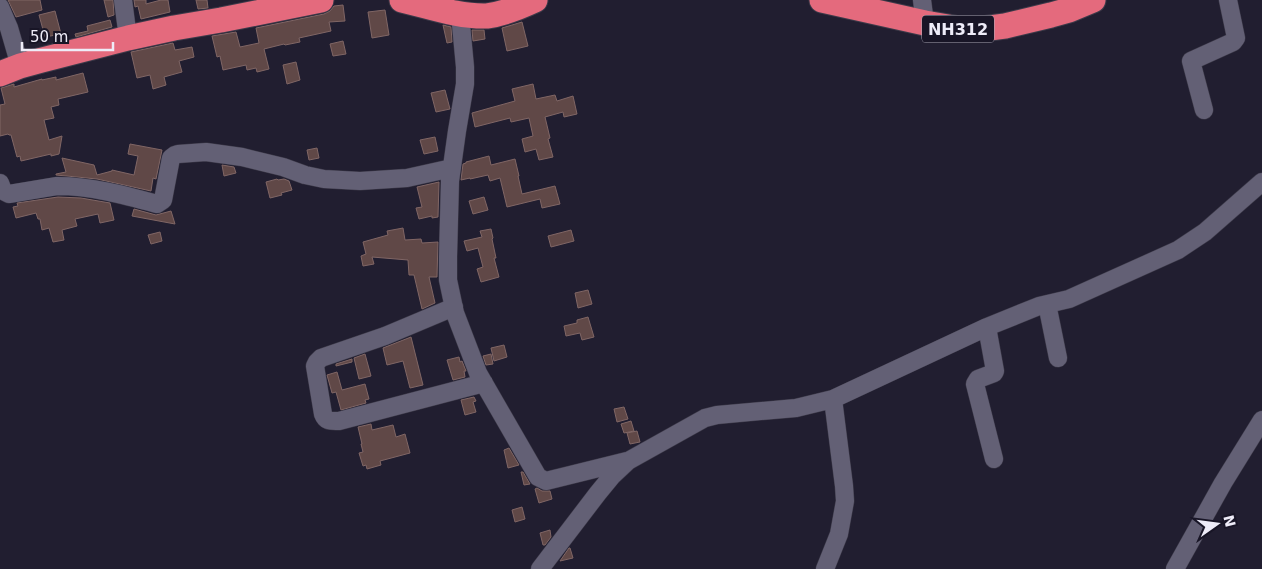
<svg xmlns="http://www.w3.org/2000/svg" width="1262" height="569" viewBox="0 0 1262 569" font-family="'DejaVu Sans',sans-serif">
  <rect width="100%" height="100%" fill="#211e30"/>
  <path fill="#604847" stroke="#806665" d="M 8,0 L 40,0 L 42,10 L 16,17 Z
    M 104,0 L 113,0 L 114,15 L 108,17 Z
    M 134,0 L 146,0 L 146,4 L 161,0 L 168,0 L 170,12 L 141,19 L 138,6 L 135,7 Z
    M 196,0 L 207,0 L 208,8 L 198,9 Z
    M 343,5 L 345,21 L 329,22 L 331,31 L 299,38 L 300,42 L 285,45 L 284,44 L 264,49 L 269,69 L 257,72 L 256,68 L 247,70 L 246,65 L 223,70 L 220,56 L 217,57 L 212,36 L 236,32 L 240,47 L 259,43 L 256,28 L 324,14 L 330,11 L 334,6 Z
    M 385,10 L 389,35 L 372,38 L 368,12 Z
    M 55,11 L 61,34 L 45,37 L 39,15 Z
    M 110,20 L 112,27 L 76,37 L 75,34 L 88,31 L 87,26 Z
    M 522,22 L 528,46 L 507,51 L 502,28 Z
    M 443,25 L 451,27 L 452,42 L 447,43 Z
    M 472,30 L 484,30 L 485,39 L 473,41 Z
    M 343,41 L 346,54 L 333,56 L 330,44 Z
    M 173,43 L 175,50 L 192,47 L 194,57 L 179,61 L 182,72 L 164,77 L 166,85 L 153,89 L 150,75 L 137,78 L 131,52 Z
    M 296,62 L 300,80 L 287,84 L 283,65 Z
    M 83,73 L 88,92 L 58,99 L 59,105 L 51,107 L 54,118 L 44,120 L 49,140 L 62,136 L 59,154 L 51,156 L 51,154 L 21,161 L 20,156 L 17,157 L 11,135 L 9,135 L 8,134 L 0,136 L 0,105 L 5,104 L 1,88 L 14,84 L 14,87 L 42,79 L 42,80 L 56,77 L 56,80 Z
    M 533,84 L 536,99 L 555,95 L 557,101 L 573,96 L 577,114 L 564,117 L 563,112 L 545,117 L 550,138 L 548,139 L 553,157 L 539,160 L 536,149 L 525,152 L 522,139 L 533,136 L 529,118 L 511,122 L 510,118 L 475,127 L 472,113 L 515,101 L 512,89 Z
    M 445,90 L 450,109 L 436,112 L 431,93 Z
    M 435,137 L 438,151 L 424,154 L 420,140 Z
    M 130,144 L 162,150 L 156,179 L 153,178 L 151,191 L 97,179 L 56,175 L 56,174 L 66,172 L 62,158 L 94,165 L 97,175 L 112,171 L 112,170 L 134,175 L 138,156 L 128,154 Z
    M 317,148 L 319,158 L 309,160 L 307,150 Z
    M 489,156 L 491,165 L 515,159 L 519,176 L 518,176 L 522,194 L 555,186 L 560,204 L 542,208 L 540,199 L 507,207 L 500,178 L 490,181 L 488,175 L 470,179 L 470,178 L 461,180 L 463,164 L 466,163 L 466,162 Z
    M 222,165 L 234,167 L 236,173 L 224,176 Z
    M 277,179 L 278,180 L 284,179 L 289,181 L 292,190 L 281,193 L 282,195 L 270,198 L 266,182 Z
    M 439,182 L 438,217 L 432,218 L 432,216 L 419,219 L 416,208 L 422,207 L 417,187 Z
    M 58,197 L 81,198 L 110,203 L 114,220 L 100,223 L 98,214 L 75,219 L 77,226 L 62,230 L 64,240 L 53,242 L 49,228 L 42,230 L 40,219 L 38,219 L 36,213 L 16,218 L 13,207 L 18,206 L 17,203 Z
    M 484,197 L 488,210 L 473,214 L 469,201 Z
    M 134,209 L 156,215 L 171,211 L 175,224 L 132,216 Z
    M 403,228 L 405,240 L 421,239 L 422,243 L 438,242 L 437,277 L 429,277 L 435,303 L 422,309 L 414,275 L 409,275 L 408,260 L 372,257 L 374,264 L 363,266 L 361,256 L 366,254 L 363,242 L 388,235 L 387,231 Z
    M 491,229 L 493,238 L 492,239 L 496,258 L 494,258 L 499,277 L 481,282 L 477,269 L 483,267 L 478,248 L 467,251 L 464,241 L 482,237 L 480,231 Z
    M 571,230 L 574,241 L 551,247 L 548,236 Z
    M 160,232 L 162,241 L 151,244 L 148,235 Z
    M 588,290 L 592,304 L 578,308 L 575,293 Z
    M 588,317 L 594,337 L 582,340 L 580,333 L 566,336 L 564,326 L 577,323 L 577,320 Z
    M 411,337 L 423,385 L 410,388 L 403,361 L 387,365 L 383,348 Z
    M 504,345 L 507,357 L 494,361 L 491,348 Z
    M 365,354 L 371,376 L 359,379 L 354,358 Z
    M 491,354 L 493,364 L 486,365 L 483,356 Z
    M 459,357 L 460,362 L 462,361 L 466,371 L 464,371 L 465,377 L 453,380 L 447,360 Z
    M 352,359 L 352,362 L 336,366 L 336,364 Z
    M 337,372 L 342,390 L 365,384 L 369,399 L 365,400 L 366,403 L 341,410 L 336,392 L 332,393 L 327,375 Z
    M 474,397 L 476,401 L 473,402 L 476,412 L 465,415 L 461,400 Z
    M 624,407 L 628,419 L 617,422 L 614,409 Z
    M 631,421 L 634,431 L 624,433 L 621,424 Z
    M 371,424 L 372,430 L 393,425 L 396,437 L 405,434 L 410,453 L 380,461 L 381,465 L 367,469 L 366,465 L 363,466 L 359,453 L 363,452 L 361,444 L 362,444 L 358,427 Z
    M 637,431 L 640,442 L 630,444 L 627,433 Z
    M 509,448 L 519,465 L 508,468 L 504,450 Z
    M 521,472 L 523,472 L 530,484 L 524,485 Z
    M 537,488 L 542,491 L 550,491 L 552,499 L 539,503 L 535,489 Z
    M 522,507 L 525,519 L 515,522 L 512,510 Z
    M 550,530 L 551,537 L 545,545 L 543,545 L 540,533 Z
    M 569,548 L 570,548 L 573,558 L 560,561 Z"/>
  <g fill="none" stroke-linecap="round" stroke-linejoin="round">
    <g stroke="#3d3a49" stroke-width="19">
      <path id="minor" d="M 123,0 L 128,38
        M 922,0 L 925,23
        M 0,7 L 9,28 L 20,66
        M 460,14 L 465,67 L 465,84 L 457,131 L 450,181 L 448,257 L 448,280 L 455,313 L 478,373 L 538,477 L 546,481 L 627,461
        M 1204,110 L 1191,61 L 1233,42 L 1236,38 L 1228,0
        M 0,183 L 3,191 L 9,194 L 57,186 C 91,186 124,195 157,204 L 163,200 L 171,158 L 175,155 L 178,154 L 206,152 L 242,157 L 283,167 L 305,175 L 324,179 L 360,181 L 407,178 L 452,168
        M 1047,304 L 1058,358
        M 454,307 L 385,336 L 321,358 L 317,362 L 315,366 L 323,414 C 326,422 331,421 339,421 L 484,383
        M 987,327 L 995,371 L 994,373 L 978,379 L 975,384 L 994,459
        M 540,569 L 598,493 L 612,476 L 628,461 L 705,418 L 717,415 L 796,408 L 833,399 L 987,327 L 1039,306 L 1069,299 L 1178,250 L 1205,232 L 1262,182
        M 825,569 L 839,534 L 845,501 L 844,486 L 833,399
        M 1175,569 L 1223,483 L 1262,420"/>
    </g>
    <g stroke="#3d3a49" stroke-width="27">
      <path id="highway" d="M 402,0 C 429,6 458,17 487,16 C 503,14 520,7 535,0
        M 822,0 L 925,23 L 960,29 L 982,29 L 1005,26 L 1051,15 L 1069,10 L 1093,0
        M 0,74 L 20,66 L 42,60 L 128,38 L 174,28 L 221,20 L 321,0"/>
    </g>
    <use href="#minor" stroke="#636075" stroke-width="18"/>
    <use href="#highway" stroke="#e46a7d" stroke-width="25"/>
  </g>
  <g text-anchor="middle" stroke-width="4" stroke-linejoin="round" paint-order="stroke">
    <rect fill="#181526" stroke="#aeacb9" stroke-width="1" x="922" y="15.5" width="72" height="27" rx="4"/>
    <g font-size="16" font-weight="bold" fill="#eeecf8">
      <text x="958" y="35">NH312</text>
    </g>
  </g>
  <g transform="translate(1217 524) rotate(76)" stroke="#181526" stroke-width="4" paint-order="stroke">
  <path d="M0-4L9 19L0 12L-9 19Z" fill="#eeecf8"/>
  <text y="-8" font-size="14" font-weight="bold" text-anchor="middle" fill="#eeecf8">N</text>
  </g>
  <path d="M22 42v8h91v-8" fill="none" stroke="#eeecf8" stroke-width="2.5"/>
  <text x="30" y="42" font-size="15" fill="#eeecf8" stroke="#181526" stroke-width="4" paint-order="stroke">50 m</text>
</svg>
